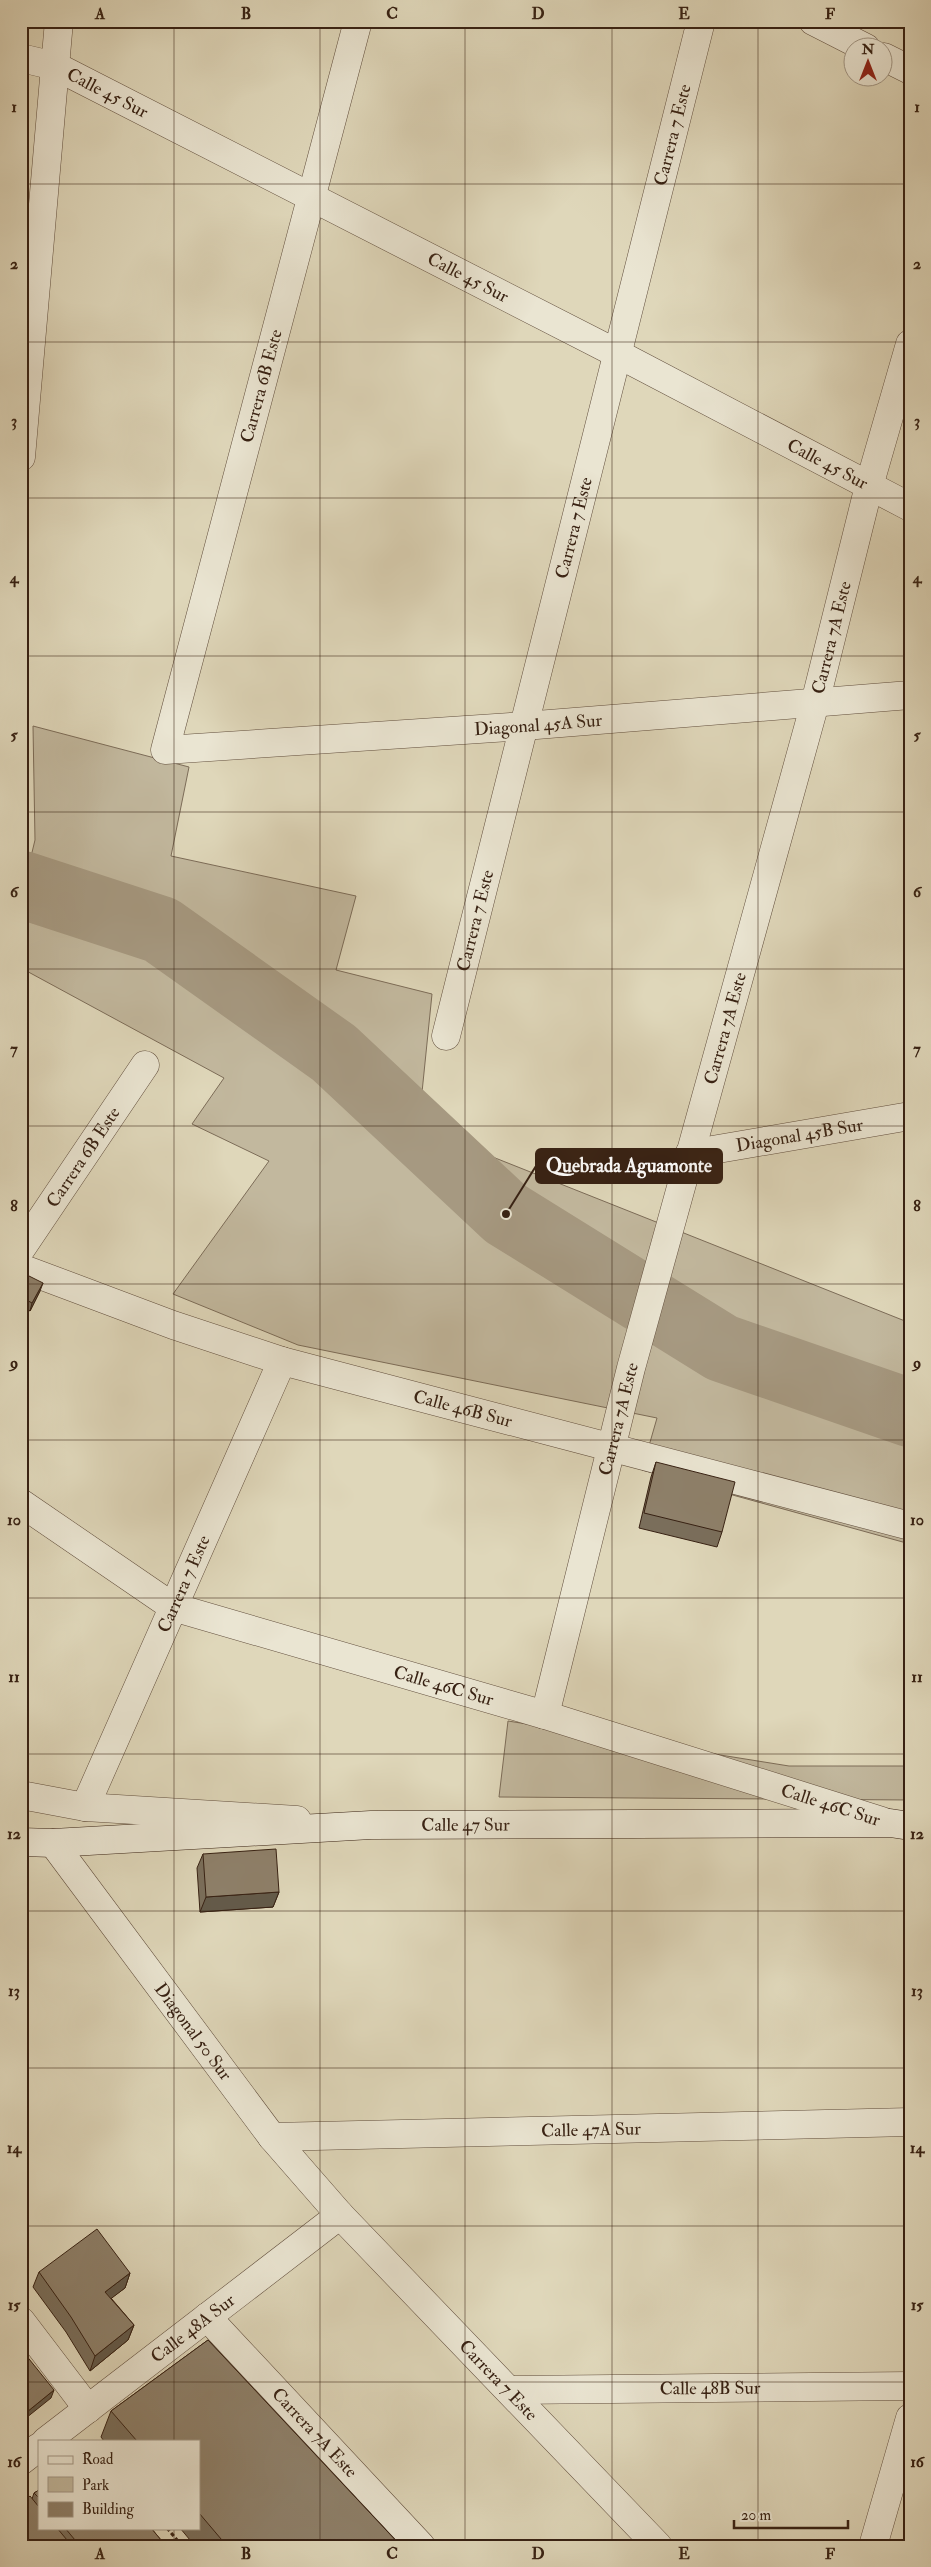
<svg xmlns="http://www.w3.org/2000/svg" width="931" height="2567" viewBox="0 0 931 2567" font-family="'IM FELL Double Pica',serif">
  <rect width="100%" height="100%" fill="#dfd7ba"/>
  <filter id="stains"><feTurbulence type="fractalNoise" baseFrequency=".004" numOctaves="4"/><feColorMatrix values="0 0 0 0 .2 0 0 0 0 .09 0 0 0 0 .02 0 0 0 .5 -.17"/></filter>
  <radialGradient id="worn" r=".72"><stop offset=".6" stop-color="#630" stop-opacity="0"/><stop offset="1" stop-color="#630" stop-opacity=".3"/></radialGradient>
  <path fill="#c2b89e" stroke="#7c6c58" d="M 33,726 L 189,767 L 171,856 L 356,896 L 336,970 L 432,994 L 420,1112 L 450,1140 L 910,1323 L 910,1544 L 642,1470 L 657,1418 L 298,1345 L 173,1294 L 269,1161 L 192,1124 L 224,1078 L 21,968 L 21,898 L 35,840 Z
    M 508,1721 L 789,1766 L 910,1766 L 910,1800 L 499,1797 Z"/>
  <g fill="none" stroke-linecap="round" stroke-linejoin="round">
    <path stroke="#a69981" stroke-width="68" d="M 23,885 L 161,930 L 334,1053 L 506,1214 L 722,1348 L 910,1413"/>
    <g stroke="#614e3d" stroke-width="29">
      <g id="street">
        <path id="s1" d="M 358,21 L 165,750 L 524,726 L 910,695"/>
        <path d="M 813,21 L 866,48"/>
        <path d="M 884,57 L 910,70"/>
        <path id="s2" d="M 21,58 L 55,66 L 618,354 L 910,507"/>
        <path d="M 21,457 L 59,21"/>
        <path id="s3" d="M 446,1036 L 701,21"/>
        <path id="s4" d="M 689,1154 L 910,1116"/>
        <path id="s5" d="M 21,1249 L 145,1065"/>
        <path id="s6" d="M 21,1268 L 173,1325 L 282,1361 L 910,1526"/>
        <path id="s7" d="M 21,1503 L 173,1607 L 545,1715 L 882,1821"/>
        <path id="s8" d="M 545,1715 L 631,1368 L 815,703 L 869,486 L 910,344"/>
        <path d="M 21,1795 L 85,1807 L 297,1820"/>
        <path id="s9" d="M 85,1807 L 282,1361"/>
        <path id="s10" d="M 53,1843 L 272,2137 L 340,2215 L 658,2546"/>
        <path id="s11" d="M 272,2137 L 910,2122"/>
        <path id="s12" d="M 207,2317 L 421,2546"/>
        <path d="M 21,2321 L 88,2409"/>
        <path id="s13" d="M 511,2390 L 910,2386"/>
        <path id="s14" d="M 46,2441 L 340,2215"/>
        <path d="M 21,2461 L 39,2447"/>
        <path d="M 873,2546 L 910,2418"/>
      </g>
    </g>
    <g stroke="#372113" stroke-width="29">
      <g id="secondary">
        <path id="s15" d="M 21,1842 L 53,1843 L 371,1825 L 890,1823 L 910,1826"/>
      </g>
    </g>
    <path stroke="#372113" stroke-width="3" stroke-dasharray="4 2.5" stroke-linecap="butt" d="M 167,2528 L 182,2546"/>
    <use href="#street" stroke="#eae5d2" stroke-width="28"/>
    <use href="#secondary" stroke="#eae5d2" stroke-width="28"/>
  </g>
  <path fill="#7a6e5b" stroke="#372113" d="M 21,1272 L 40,1291 L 30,1311 L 21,1306 Z
    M 656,1462 L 722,1532 L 717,1547 L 639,1528 L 651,1477 Z
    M 203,1854 L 279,1892 L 273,1907 L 200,1912 L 197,1868 Z
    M 39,2272 L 130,2273 L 125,2288 L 111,2298 L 134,2325 L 128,2340 L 90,2371 L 66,2332 L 33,2287 Z
    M 208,2340 L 401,2546 L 195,2546 L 180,2528 L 199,2528 L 199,2441 L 104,2441 L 101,2437 L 111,2411 Z
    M 39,2490 L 39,2528 L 151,2528 L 166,2546 L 21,2546 L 32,2499 L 34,2493 Z"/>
  <path fill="#635a4a" stroke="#372113" d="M 43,1283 L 40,1291 L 30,1311 L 32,1303 Z
    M 279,1892 L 273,1907 L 200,1912 L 206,1897 Z
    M 130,2273 L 125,2288 L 100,2307 L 105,2292 Z
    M 134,2325 L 128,2340 L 90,2371 L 95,2356 Z
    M 54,2390 L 51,2398 L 21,2422 L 22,2416 Z"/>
  <path fill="#8e806a" stroke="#372113" d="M 21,1272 L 43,1283 L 32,1303 L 21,1297 Z
    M 656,1462 L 735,1482 L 722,1532 L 644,1513 Z
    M 276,1849 L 279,1892 L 206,1897 L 203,1854 Z
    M 97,2229 L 130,2273 L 105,2292 L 134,2325 L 95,2356 L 71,2317 L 39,2272 Z
    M 208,2340 L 401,2546 L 227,2546 L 199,2513 L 199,2441 L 137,2441 L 111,2411 Z
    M 21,2349 L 54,2390 L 22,2416 L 24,2409 L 21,2405 Z
    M 21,2405 L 24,2409 L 21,2411 Z
    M 39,2490 L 39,2498 L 34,2493 Z
    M 30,2496 L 39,2507 L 39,2528 L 57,2528 L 72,2546 L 21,2546 L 21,2504 Z
    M 65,2528 L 151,2528 L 166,2546 L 80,2546 Z"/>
  <path fill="none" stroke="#372113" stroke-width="1" stroke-opacity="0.55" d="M 174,21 L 174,2441M 320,21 L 320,2546M 465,21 L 465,2546M 612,21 L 612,2546M 758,21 L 758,2546M 21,184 L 910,184M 21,342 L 910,342M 21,498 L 910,498M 21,656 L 910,656M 21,812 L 910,812M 21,969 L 910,969M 21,1126 L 910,1126M 21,1284 L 910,1284M 21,1440 L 910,1440M 21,1598 L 910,1598M 21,1754 L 910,1754M 21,1911 L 910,1911M 21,2068 L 910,2068M 21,2226 L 910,2226M 21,2382 L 910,2382M 174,2528 L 174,2546"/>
  <g text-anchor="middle" stroke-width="4" stroke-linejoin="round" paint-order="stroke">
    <g font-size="18" fill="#372113" stroke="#eae5d2">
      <text dy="6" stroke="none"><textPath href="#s2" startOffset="94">Calle 45 Sur</textPath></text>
      <text dy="6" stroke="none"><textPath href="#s3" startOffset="929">Carrera 7 Este</textPath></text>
      <text dy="6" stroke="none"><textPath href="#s2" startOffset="499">Calle 45 Sur</textPath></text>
      <text transform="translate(261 386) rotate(-75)" y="6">Carrera 6B Este</text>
      <text dy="6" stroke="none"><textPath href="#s2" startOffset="904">Calle 45 Sur</textPath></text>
      <text dy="6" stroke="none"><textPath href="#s3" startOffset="524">Carrera 7 Este</textPath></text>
      <text dy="6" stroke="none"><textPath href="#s8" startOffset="1115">Carrera 7A Este</textPath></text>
      <text dy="6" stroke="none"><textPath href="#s1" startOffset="1128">Diagonal 45A Sur</textPath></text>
      <text dy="6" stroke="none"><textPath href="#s3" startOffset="119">Carrera 7 Este</textPath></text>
      <text dy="6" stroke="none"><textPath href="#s8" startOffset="710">Carrera 7A Este</textPath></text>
      <text dy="6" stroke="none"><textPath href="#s4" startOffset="112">Diagonal 45B Sur</textPath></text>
      <text dy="6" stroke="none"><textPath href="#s5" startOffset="111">Carrera 6B Este</textPath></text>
      <text dy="6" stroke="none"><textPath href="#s6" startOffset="464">Calle 46B Sur</textPath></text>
      <text dy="6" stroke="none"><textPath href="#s8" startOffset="305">Carrera 7A Este</textPath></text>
      <text dy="6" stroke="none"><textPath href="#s9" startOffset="244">Carrera 7 Este</textPath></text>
      <text dy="6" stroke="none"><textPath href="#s7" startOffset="466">Calle 46C Sur</textPath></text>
      <text dy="6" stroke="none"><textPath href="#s7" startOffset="871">Calle 46C Sur</textPath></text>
      <text dy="6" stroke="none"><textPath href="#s15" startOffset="445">Calle 47 Sur</textPath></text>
      <text dy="6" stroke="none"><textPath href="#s10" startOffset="235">Diagonal 50 Sur</textPath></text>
      <text dy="6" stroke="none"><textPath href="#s11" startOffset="319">Calle 47A Sur</textPath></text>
      <text dy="6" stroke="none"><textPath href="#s14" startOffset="185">Calle 48A Sur</textPath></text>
      <text dy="6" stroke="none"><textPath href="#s10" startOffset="699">Carrera 7 Este</textPath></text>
      <text dy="6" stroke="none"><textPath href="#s13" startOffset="199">Calle 48B Sur</textPath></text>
      <text dy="6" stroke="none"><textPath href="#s12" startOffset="158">Carrera 7A Este</textPath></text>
    </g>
  </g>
  <path fill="none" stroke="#372113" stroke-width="2" d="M506 1214L536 1166"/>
  <circle fill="#372113" stroke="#eae5d2" stroke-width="2" cx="506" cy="1214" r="5"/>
  <rect fill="#372113" stroke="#372113" stroke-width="2" x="536" y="1149" width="186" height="34" rx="5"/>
  <g font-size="19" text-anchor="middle" font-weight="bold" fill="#fff">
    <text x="629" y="1172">Quebrada Aguamonte</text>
  </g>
  <rect width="931" height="2567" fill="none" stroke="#dfd7ba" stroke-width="55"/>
  <rect x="38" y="2440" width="162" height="90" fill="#eae5d2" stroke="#a29786"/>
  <rect x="48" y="2456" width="25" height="8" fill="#eae5d2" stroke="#a29786"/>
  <text x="82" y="2464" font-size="15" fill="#372113">Road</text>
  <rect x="48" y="2477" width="25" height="15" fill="#c2b89e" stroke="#a29786"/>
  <text x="82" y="2490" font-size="15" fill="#372113">Park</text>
  <rect x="48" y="2502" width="25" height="15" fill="#8e806a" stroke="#a29786"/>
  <text x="82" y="2514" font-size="15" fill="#372113">Building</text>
  <g transform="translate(868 62)"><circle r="24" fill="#eae5d2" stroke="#a29786"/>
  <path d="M0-4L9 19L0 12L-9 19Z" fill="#8f2418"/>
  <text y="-8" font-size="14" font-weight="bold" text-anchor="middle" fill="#372113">N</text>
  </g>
  <path d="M734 2520v8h114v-8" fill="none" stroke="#372113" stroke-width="2.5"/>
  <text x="741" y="2520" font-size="15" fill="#372113" stroke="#eae5d2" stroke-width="4" paint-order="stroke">20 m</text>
  <rect x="28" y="28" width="876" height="2512" fill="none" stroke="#372113" stroke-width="2"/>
  <g font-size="16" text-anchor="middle" font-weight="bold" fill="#372113">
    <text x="100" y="19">A</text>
    <text x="246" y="19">B</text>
    <text x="392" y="19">C</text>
    <text x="538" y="19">D</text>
    <text x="684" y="19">E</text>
    <text x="830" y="19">F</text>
    <text x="14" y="112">1</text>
    <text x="917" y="112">1</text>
    <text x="14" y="269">2</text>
    <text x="917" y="269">2</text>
    <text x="14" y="426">3</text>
    <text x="917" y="426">3</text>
    <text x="14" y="583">4</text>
    <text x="917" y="583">4</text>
    <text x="14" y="740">5</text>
    <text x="917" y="740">5</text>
    <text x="14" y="897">6</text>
    <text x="917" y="897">6</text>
    <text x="14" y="1054">7</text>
    <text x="917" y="1054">7</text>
    <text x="14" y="1211">8</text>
    <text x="917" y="1211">8</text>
    <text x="14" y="1368">9</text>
    <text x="917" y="1368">9</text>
    <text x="14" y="1525">10</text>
    <text x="917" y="1525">10</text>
    <text x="14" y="1682">11</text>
    <text x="917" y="1682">11</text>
    <text x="14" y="1839">12</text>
    <text x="917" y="1839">12</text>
    <text x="14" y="1996">13</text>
    <text x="917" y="1996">13</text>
    <text x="14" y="2153">14</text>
    <text x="917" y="2153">14</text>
    <text x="14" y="2310">15</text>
    <text x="917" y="2310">15</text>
    <text x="14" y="2467">16</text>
    <text x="917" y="2467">16</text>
    <text x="100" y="2559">A</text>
    <text x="246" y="2559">B</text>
    <text x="392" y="2559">C</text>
    <text x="538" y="2559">D</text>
    <text x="684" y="2559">E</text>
    <text x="830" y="2559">F</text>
  </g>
  <rect width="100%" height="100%" filter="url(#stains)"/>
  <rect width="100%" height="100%" fill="url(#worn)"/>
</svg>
